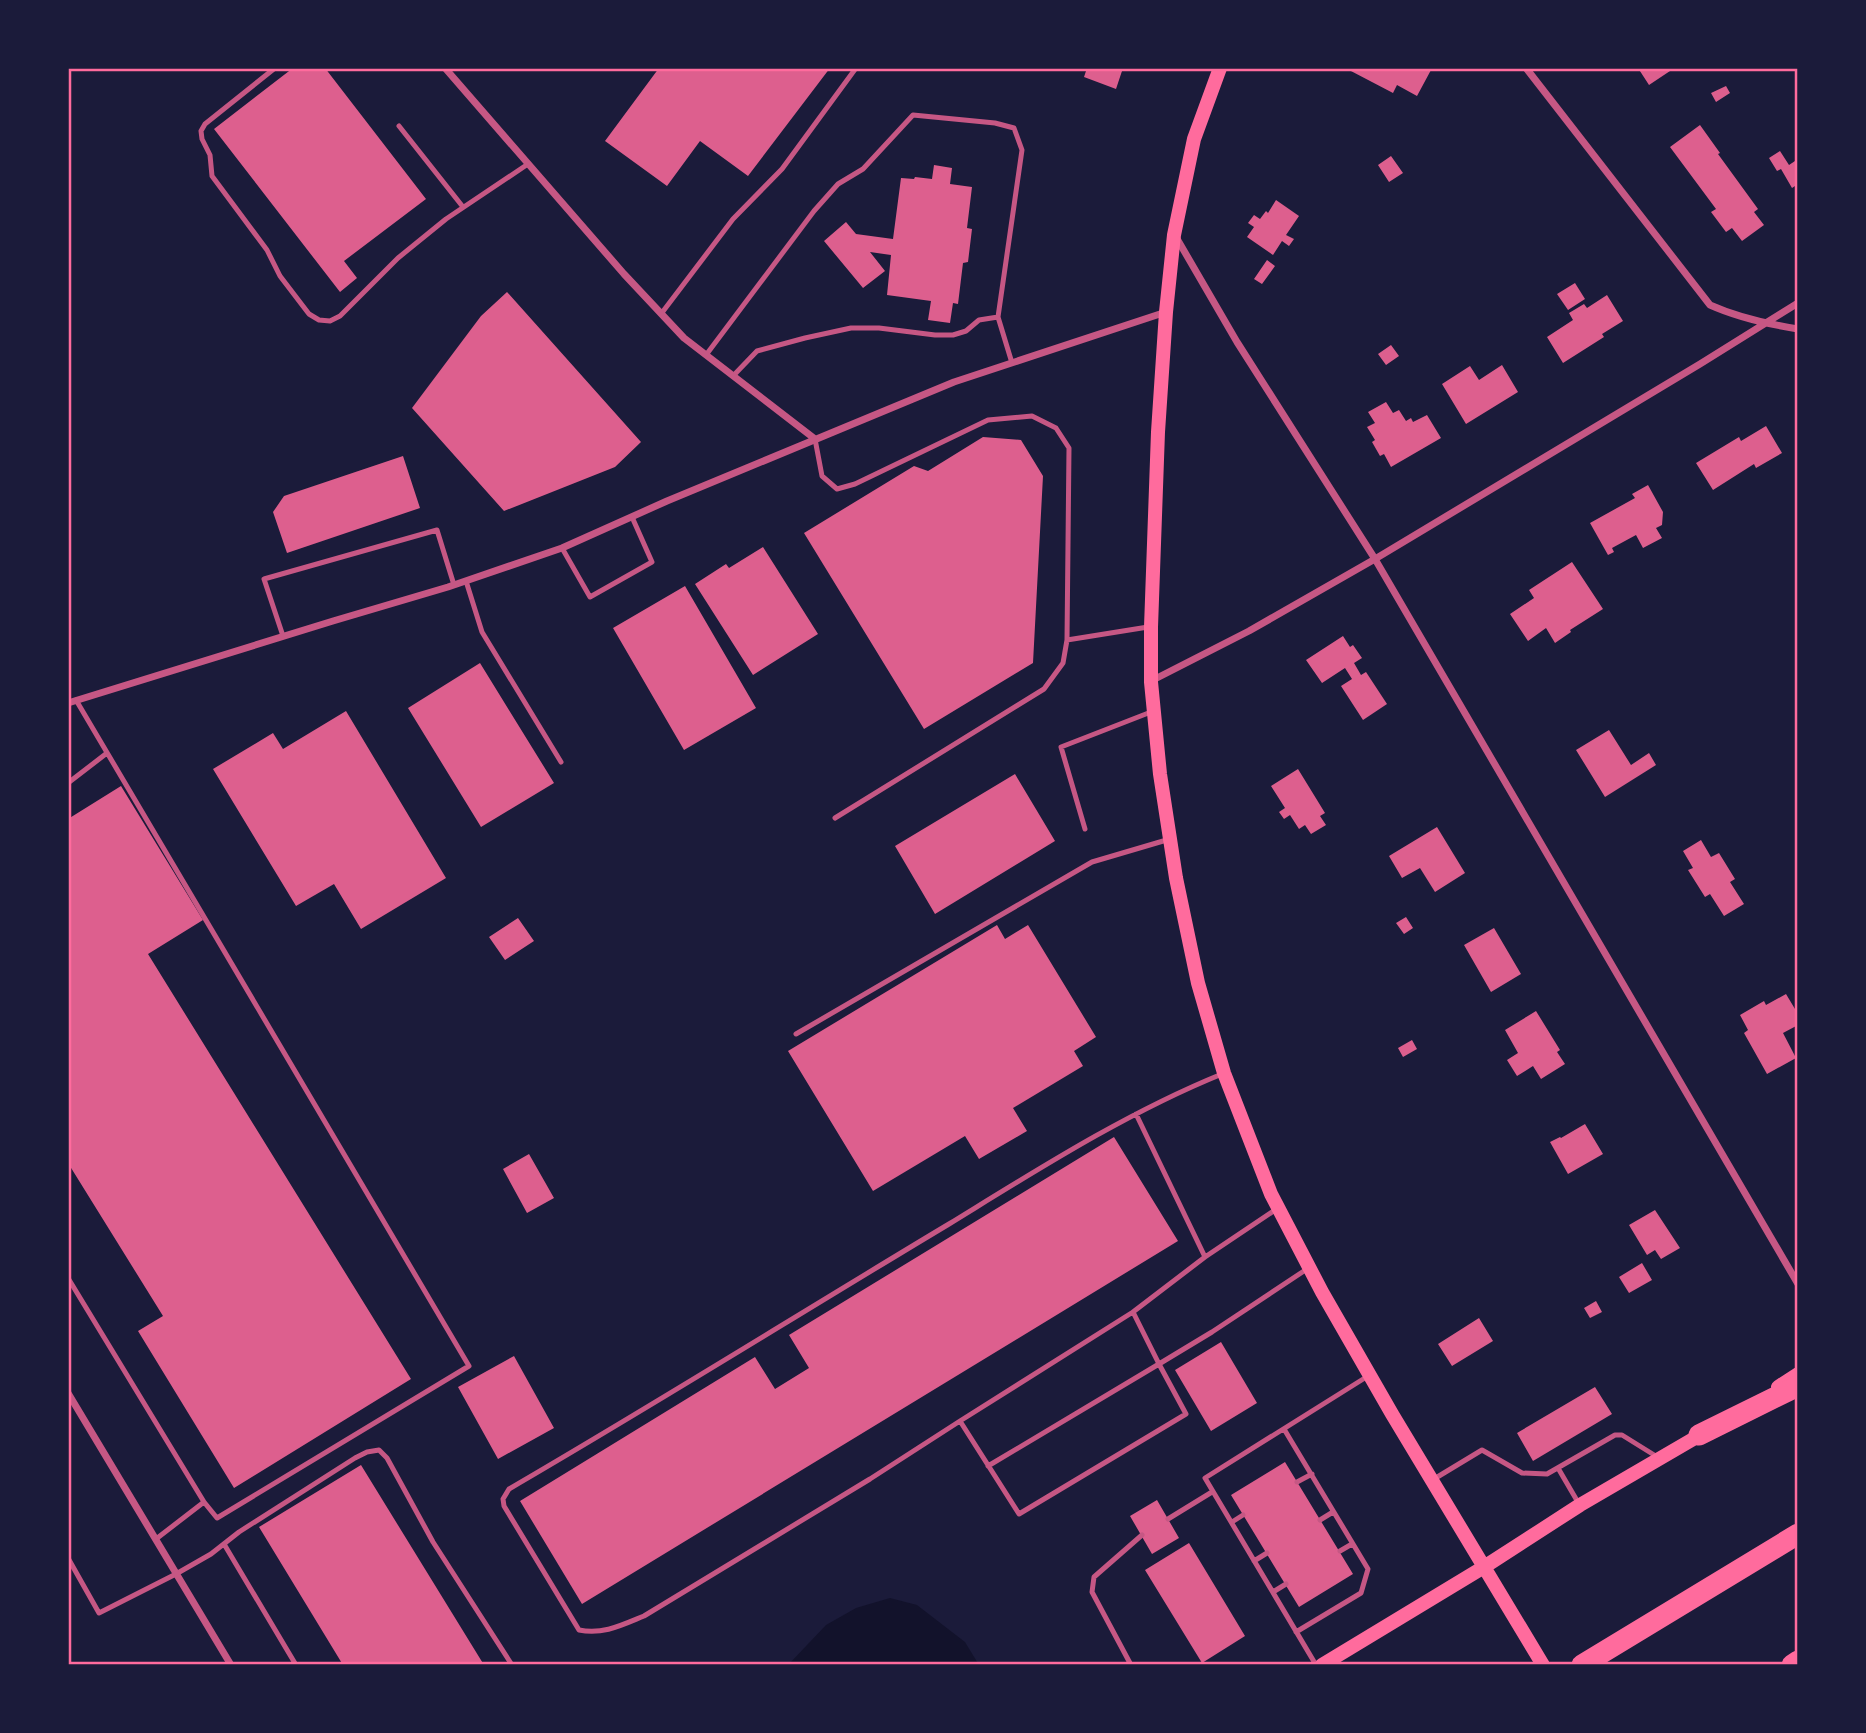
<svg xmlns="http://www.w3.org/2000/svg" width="1866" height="1733" viewBox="0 0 1866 1733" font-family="Ubuntu,sans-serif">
  <rect width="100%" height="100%" fill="#1b1b3a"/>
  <path fill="#12122b" d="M 890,1598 L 917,1605 L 965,1642 L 979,1665 L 788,1665 L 826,1625 L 856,1608 Z"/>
  <path fill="#dd5f8e" d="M 293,68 L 325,68 L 426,199 L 344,261 L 357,278 L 340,292 L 214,129 Z
    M 659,68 L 830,68 L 748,176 L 700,141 L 667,186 L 605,141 Z
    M 1087,68 L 1123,68 L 1116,89 L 1084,77 Z
    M 1350,68 L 1427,68 L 1431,70 L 1417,96 L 1397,85 L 1393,93 L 1349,70 Z
    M 1638,68 L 1669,68 L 1670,71 L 1649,85 Z
    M 1726,86 L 1730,93 L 1716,102 L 1711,93 Z
    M 1700,125 L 1720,153 L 1718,154 L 1758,209 L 1754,212 L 1764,225 L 1742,241 L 1732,228 L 1726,232 L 1711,212 L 1716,209 L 1670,147 Z
    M 1780,151 L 1789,165 L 1798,159 L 1798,184 L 1792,188 L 1781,169 L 1777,171 L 1769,158 Z
    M 1391,156 L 1403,173 L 1389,182 L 1378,165 Z
    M 934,165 L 952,168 L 950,184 L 972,187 L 967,228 L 972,229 L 968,262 L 963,263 L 958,304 L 953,303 L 950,323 L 928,320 L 931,301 L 887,295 L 891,255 L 870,252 L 885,271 L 863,288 L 824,241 L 846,222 L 856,234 L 893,239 L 901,178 L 914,179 L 915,177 L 932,179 Z
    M 1276,200 L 1299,216 L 1286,235 L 1294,239 L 1289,246 L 1282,241 L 1273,255 L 1247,237 L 1254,227 L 1248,223 L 1254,215 L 1260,219 L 1266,211 L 1268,213 Z
    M 1267,260 L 1275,266 L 1262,284 L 1254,279 Z
    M 1575,283 L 1585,299 L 1568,310 L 1557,294 Z
    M 507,292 L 641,442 L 615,467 L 504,511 L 412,408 L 481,316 Z
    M 1607,295 L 1623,321 L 1602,334 L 1604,337 L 1563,363 L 1547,337 L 1573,320 L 1569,313 L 1584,304 L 1587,308 Z
    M 1391,345 L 1399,356 L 1386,365 L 1378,354 Z
    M 1502,365 L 1518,392 L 1466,424 L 1442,384 L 1470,366 L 1479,380 Z
    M 1386,402 L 1393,413 L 1399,410 L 1406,421 L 1411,418 L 1413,422 L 1427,415 L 1441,438 L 1391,467 L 1384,454 L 1380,456 L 1372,442 L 1375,440 L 1367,427 L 1375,423 L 1368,412 Z
    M 1766,426 L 1782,453 L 1756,468 L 1754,464 L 1713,490 L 1696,463 L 1739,437 L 1741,441 Z
    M 983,437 L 1021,440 L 1043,476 L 1033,663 L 924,729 L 804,533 L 914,466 L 928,471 Z
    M 403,456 L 420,508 L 287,553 L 273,512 L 284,496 Z
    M 1648,485 L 1663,512 L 1662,525 L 1656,528 L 1662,538 L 1643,548 L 1636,535 L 1612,548 L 1614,552 L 1608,555 L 1590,523 L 1635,498 L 1632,494 Z
    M 763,547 L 818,634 L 753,675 L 695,584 L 726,564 L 729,568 Z
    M 1572,562 L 1603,609 L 1570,630 L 1571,632 L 1555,643 L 1546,628 L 1528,641 L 1510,614 L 1534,598 L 1529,590 Z
    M 685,586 L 756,708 L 684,750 L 613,628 Z
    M 1343,636 L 1350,647 L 1353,645 L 1362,658 L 1354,663 L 1361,675 L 1366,672 L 1387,704 L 1363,720 L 1341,686 L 1352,679 L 1345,668 L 1322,683 L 1306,660 Z
    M 480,663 L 554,783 L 481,827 L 408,708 Z
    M 346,711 L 446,878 L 361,929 L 334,884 L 296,906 L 213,769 L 273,733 L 283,749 Z
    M 1609,730 L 1631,765 L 1649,753 L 1656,765 L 1605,797 L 1576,750 Z
    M 1298,769 L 1325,813 L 1320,816 L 1326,825 L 1311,834 L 1305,825 L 1299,829 L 1290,815 L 1284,819 L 1279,812 L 1285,808 L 1271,786 Z
    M 1015,774 L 1055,841 L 935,914 L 895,846 Z
    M 121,786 L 203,920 L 148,954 L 411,1379 L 234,1488 L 138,1331 L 163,1316 L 68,1163 L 68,819 Z
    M 1437,827 L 1465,873 L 1435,892 L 1420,868 L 1402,878 L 1389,856 Z
    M 1701,840 L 1711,857 L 1719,853 L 1735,879 L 1730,882 L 1744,904 L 1724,916 L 1710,894 L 1705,897 L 1688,870 L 1693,868 L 1683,851 Z
    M 1406,917 L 1413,928 L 1404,934 L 1396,923 Z
    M 518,918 L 534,941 L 505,960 L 489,937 Z
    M 997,925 L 1005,939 L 1028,925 L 1096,1037 L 1074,1051 L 1083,1066 L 1013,1108 L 1027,1131 L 979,1159 L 965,1136 L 873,1191 L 788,1051 Z
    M 1494,928 L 1521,974 L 1491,992 L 1464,945 Z
    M 1786,994 L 1798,1014 L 1798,1025 L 1783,1033 L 1796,1058 L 1767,1074 L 1744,1033 L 1748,1030 L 1740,1015 L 1764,1001 L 1766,1005 Z
    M 1536,1011 L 1560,1050 L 1557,1052 L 1565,1064 L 1541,1079 L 1533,1066 L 1517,1076 L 1507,1060 L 1518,1053 L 1505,1030 Z
    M 1412,1040 L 1417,1049 L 1403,1057 L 1398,1048 Z
    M 1585,1124 L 1603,1154 L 1568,1174 L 1550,1142 L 1560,1137 L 1561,1138 Z
    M 1114,1137 L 1178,1241 L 582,1604 L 520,1501 L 755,1357 L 775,1389 L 809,1368 L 789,1335 Z
    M 529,1154 L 554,1198 L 527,1213 L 503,1169 Z
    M 1655,1210 L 1680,1248 L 1661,1259 L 1655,1250 L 1647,1255 L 1629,1225 Z
    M 1642,1263 L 1652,1280 L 1629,1293 L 1619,1277 Z
    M 1596,1301 L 1602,1312 L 1590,1318 L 1584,1308 Z
    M 1479,1318 L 1493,1341 L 1452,1366 L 1438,1344 Z
    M 1221,1342 L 1257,1403 L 1211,1431 L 1175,1370 Z
    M 514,1356 L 554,1428 L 498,1459 L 458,1387 Z
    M 1595,1387 L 1612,1414 L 1533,1461 L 1517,1433 Z
    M 1285,1462 L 1353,1574 L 1299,1607 L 1231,1495 Z
    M 361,1465 L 484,1665 L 343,1665 L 259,1527 Z
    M 1157,1500 L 1179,1538 L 1152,1554 L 1130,1516 Z
    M 1189,1543 L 1245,1636 L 1202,1663 L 1145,1570 Z"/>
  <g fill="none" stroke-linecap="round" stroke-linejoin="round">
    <path stroke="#c65784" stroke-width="5" d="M 275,68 L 205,124 L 201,131 L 202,139 L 210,155 L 212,176 L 267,250 L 280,276 L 309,314 L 319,320 L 330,321 L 340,316 L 398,258 L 446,219 L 528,164
      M 399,126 L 463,207
      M 661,314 L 733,219 L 782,169 L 856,68
      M 706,355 L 814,211 L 838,184 L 863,169 L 913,115 L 995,123 L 1014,128 L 1022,150 L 998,317 L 1012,363
      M 733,376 L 757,351 L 805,338 L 851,328 L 879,328 L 935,335 L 953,335 L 966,331 L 979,320 L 998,317
      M 815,439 L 822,476 L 837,489 L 855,484 L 988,420 L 1032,416 L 1056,428 L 1069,448 L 1067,640 L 1063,663 L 1044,689 L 835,818
      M 562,548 L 590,597 L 652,562 L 632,517
      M 466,581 L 482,632 L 561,762
      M 283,636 L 264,579 L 437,530 L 454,585
      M 1067,640 L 1148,627
      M 76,700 L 469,1366 L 217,1518 L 204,1502 L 156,1539
      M 68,783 L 107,753
      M 1085,829 L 1061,747 L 1151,712
      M 796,1034 L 1092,862 L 1170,839
      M 1222,1074 C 1126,1113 1037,1170 949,1224 C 802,1312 657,1403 509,1489 L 503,1499 L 504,1506 L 579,1630 C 603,1635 622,1625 644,1616 L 870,1479 L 960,1421 L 1019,1514 L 1186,1414 L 1159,1364 L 1212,1332 L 1307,1269
      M 1205,1257 L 1278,1208
      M 68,1278 L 204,1502
      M 960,1421 L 1133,1312
      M 1284,1429 L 1368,1569 L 1361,1593 L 1296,1632
      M 988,1466 L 1159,1364 L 1133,1312 L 1205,1257 L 1136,1114
      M 1558,1468 L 1579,1504
      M 1434,1479 L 1482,1450 L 1522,1473 L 1547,1474 L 1615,1435 L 1622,1435 L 1659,1458
      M 1297,1482 L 1312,1474
      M 1168,1519 L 1212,1492
      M 1320,1520 L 1333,1512
      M 1232,1522 L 1243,1515
      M 224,1544 L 296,1665
      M 1340,1551 L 1352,1544
      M 68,1558 L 99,1613 L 176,1574 L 211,1554 L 239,1532 L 355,1458 L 367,1452 L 379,1450 L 387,1458 L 433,1542 L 512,1665
      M 1254,1561 L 1267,1553
      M 1273,1592 L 1286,1584
      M 1131,1665 L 1092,1592 L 1094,1577 L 1142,1535
      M 1316,1665 L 1205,1478 L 1368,1376"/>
    <path stroke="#c65784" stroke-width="7" d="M 445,68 L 624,274 L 684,338 L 815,439
      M 1526,68 L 1710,305 C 1739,318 1767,324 1798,329
      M 1176,237 L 1237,342 L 1375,559 L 1798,1284
      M 1151,681 L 1249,631 L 1375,559 L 1700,364 L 1798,303
      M 68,703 L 333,621 L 448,587 L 562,548 L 667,501 L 954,382 L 1166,312
      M 68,1393 L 231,1665"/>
    <path stroke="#ff6b9d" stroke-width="14" d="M 1220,68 L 1194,139 L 1174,235 L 1166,312 L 1158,432 L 1151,627 L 1151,682 L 1160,774 L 1176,878 L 1198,983 L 1224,1073 L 1271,1194 L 1322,1292 L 1392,1414 L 1543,1665
      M 1778,1387 L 1798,1374
      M 1322,1665 L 1484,1567 L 1580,1505 L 1707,1431"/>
    <path stroke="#ff6b9d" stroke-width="21" d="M 1699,1435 L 1798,1386
      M 1582,1665 L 1798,1534
      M 1792,1665 L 1798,1661"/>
  </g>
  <rect width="1866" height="1733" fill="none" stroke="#1b1b3a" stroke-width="140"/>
  <rect x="70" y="70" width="1726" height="1593" fill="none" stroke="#ff6b9d" stroke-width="2.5"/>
</svg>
